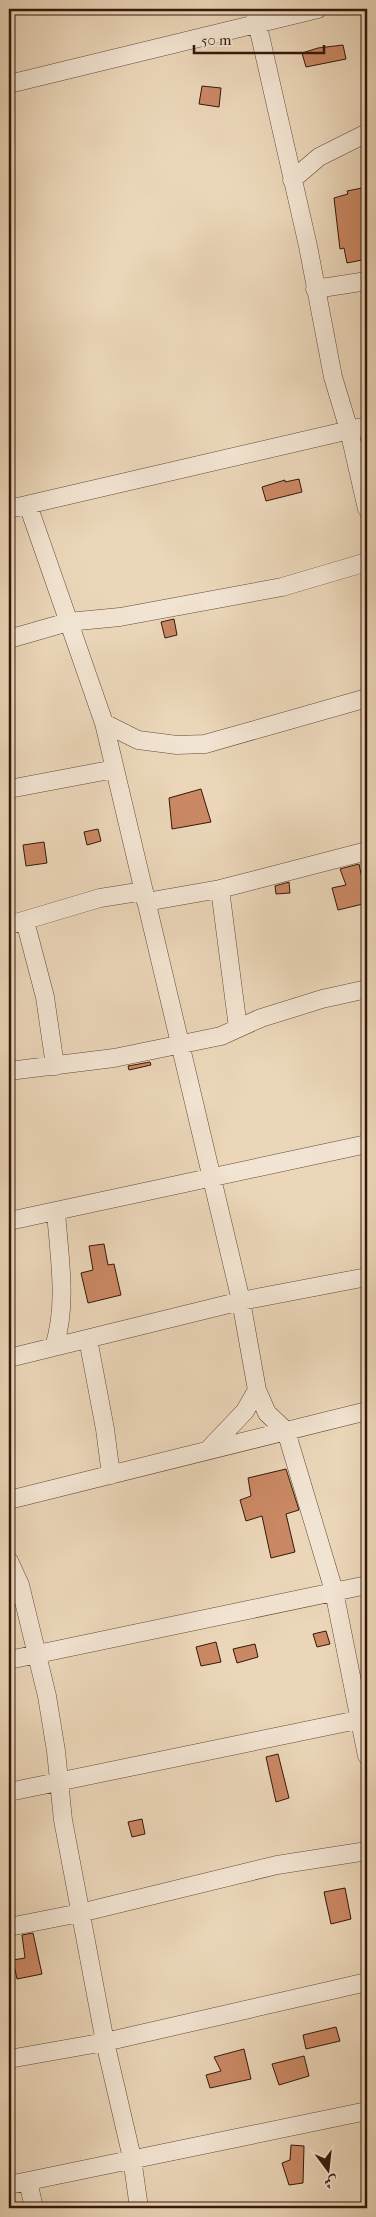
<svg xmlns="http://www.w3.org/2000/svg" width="376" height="2217" viewBox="0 0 376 2217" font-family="'IM FELL French Canon',Amiri,serif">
  <rect width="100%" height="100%" fill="#ebd6b9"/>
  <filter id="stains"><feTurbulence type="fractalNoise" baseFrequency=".004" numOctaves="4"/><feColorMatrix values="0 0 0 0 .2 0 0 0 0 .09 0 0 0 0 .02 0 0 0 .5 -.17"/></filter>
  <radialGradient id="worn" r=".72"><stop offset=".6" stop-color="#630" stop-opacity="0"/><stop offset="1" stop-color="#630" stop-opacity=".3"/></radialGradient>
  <path fill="#ca8864" stroke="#341809" d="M 343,45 L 346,59 L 306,67 L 302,53 L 318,48 Z
    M 202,86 L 221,88 L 219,107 L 199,104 Z
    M 367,187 L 367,259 L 347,263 L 344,248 L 340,249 L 334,198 L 348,194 L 347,191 Z
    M 299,479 L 302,492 L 266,501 L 262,487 L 285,480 L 285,482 Z
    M 174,619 L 177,635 L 165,638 L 161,622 Z
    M 201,789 L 211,822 L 172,829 L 169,798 Z
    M 98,829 L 101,841 L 87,845 L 84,832 Z
    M 44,842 L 47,863 L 26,866 L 23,845 Z
    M 359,864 L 367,903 L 338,910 L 332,888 L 346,885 L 340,869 Z
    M 289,882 L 290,893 L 276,894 L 275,886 Z
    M 150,1062 L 151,1065 L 129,1070 L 128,1066 Z
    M 104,1244 L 108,1265 L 114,1264 L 121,1295 L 88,1303 L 81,1273 L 93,1270 L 89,1246 Z
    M 286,1469 L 299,1510 L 286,1514 L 295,1552 L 271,1558 L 262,1516 L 246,1521 L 240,1500 L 251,1496 L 248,1478 Z
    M 326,1631 L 330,1644 L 317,1647 L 313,1634 Z
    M 216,1642 L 221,1662 L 201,1666 L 196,1647 Z
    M 255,1644 L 258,1657 L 237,1663 L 233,1649 Z
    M 278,1754 L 289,1798 L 276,1802 L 266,1757 Z
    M 142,1819 L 145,1834 L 132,1837 L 128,1822 Z
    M 345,1888 L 351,1919 L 331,1924 L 324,1892 Z
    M 33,1933 L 42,1974 L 17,1979 L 13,1960 L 25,1958 L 22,1935 Z
    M 336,2027 L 340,2041 L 306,2049 L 303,2035 Z
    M 244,2049 L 251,2079 L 210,2088 L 206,2075 L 221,2071 L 214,2057 Z
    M 304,2056 L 309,2076 L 279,2085 L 272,2064 Z
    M 291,2145 L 304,2146 L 303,2183 L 289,2185 L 282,2163 L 290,2160 Z"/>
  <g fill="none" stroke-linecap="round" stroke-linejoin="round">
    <g stroke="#624835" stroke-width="19">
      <path id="street" d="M 254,9 L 308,246 L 333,377 L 349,430 L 367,509
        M 9,84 L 318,9
        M 292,180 L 319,157 L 367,133
        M 315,289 L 367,281
        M 28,505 L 104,723 L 241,1301 L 257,1390 L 267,1413 L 286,1431 L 334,1591 L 367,1756
        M 9,509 L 367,426
        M 9,639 L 68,622 L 120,617 L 282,587 L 367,562
        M 104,723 L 138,740 L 177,745 L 205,744 L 367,698
        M 9,789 L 115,769
        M 220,889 L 238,1028
        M 146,902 L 220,889 L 367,851
        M 25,921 L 45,997 L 55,1066
        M 9,925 L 100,898 L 144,891
        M 9,1071 L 114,1058 L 221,1036 L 261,1018 L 322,999 L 367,989
        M 9,1221 L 367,1144
        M 88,1339 L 105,1429 L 111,1475
        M 54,1347 C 68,1303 59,1257 56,1211
        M 9,1358 L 241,1301 L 367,1277
        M 209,1449 L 245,1411 L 257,1390
        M 9,1500 L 367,1411
        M 9,1561 L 20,1585 L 47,1696 L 56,1751 L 63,1820 L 105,2042 L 132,2158 L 139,2208
        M 9,1660 L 367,1585
        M 9,1792 L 367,1718
        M 9,1927 L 80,1913 L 277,1865 L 367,1851
        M 9,2059 L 105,2042 L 367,1982
        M 28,2181 L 34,2208
        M 9,2185 L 367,2111"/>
    </g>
    <use href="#street" stroke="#f2e4d2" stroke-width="18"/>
  </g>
  <rect width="376" height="2217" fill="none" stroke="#ebd6b9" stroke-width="30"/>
  <rect x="10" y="10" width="356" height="2197" fill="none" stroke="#341809" stroke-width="2.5"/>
  <rect x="15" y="15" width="346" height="2187" fill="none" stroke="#341809"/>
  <g transform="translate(328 2170) rotate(165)" stroke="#f2e4d2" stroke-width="4" paint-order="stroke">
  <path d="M0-4L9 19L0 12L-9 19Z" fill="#341809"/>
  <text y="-8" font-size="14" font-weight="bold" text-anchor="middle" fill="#341809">ش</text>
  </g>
  <path d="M194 45v8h130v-8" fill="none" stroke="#341809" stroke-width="2.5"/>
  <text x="201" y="45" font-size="15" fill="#341809" stroke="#f2e4d2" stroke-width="4" paint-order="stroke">50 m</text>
  <rect width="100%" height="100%" filter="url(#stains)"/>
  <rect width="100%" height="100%" fill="url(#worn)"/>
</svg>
